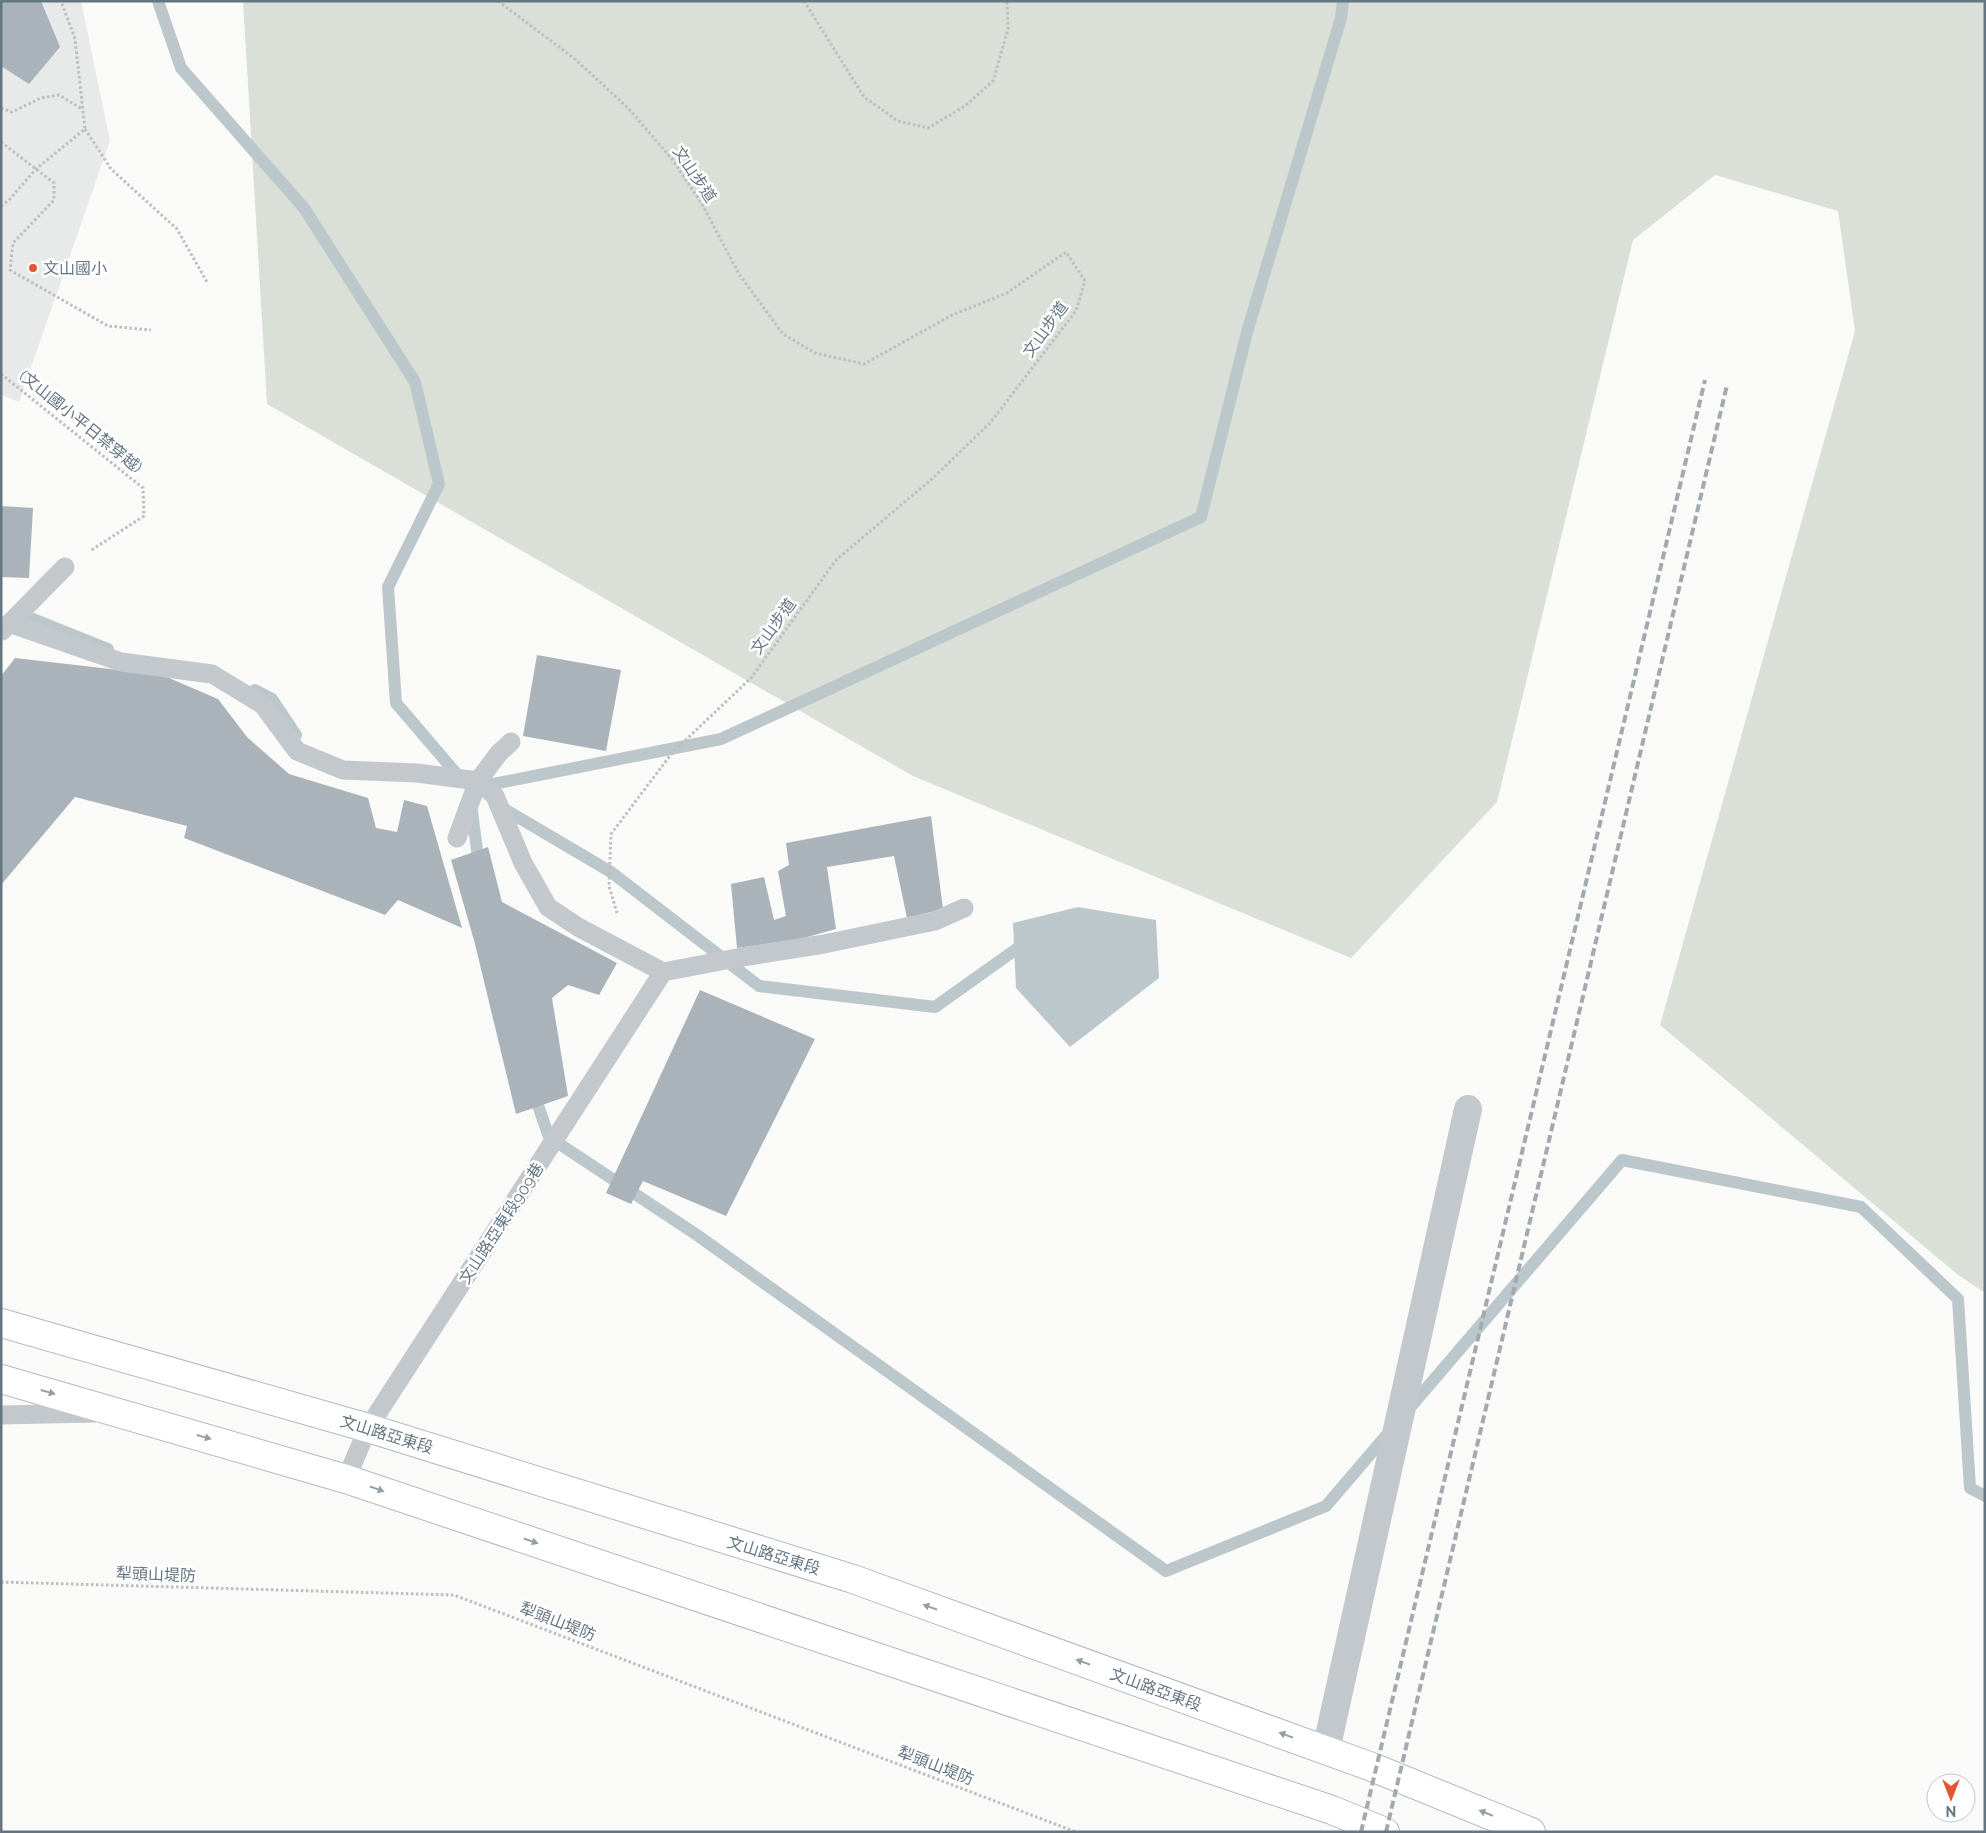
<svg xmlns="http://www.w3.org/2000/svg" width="1986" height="1833" viewBox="0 0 1986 1833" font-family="Raleway,'Noto Sans TC',sans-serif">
  <rect width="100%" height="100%" fill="#fafaf8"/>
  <path fill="#e8e9e9" d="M 1,1 L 81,1 L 110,141 L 19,402 L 1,395 Z"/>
  <path fill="#dadfd7" d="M 243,1 L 1985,1 L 1985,1293 L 1957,1274 L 1660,1025 L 1855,331 L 1838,211 L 1715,175 L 1633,240 L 1497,802 L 1351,958 L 913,776 L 267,404 Z"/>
  <path fill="#bbc7cb" d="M 1078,907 L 1156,920 L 1159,978 L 1070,1047 L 1016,988 L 1013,923 Z"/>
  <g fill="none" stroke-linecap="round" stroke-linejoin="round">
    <path stroke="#bbc7cb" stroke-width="12" d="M 158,1 L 181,68 L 304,208 L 415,382 L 439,484 L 388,587 L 396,703 L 455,772
      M 33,619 L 108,649
      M 255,690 L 272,699 L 296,735
      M 478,787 L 721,739 L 1201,517 L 1247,332 L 1341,18 L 1343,1
      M 471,804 L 479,866
      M 499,806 L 611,872 L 759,986 L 935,1007 L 1018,948 L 1030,947
      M 533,1091 L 549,1137 L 697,1235 L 1166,1571 L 1326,1506 L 1391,1430
      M 1407,1411 L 1622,1160 L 1861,1207 L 1958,1299 L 1970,1488 L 1985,1496"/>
  </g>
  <path fill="#aab3b9" d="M 1,1 L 41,1 L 60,47 L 29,84 L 1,66 Z
    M 1,506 L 33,508 L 29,578 L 1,577 Z
    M 537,655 L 621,670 L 606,751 L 523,736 Z
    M 15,658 L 162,675 L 218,699 L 247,737 L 289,774 L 368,798 L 376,828 L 397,832 L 404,800 L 427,806 L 462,928 L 398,900 L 385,915 L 184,838 L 187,826 L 75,797 L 1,885 L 1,676 Z
    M 931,816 L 943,909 L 907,918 L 894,856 L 827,867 L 836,929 L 800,939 L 737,948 L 731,884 L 764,877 L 774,920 L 786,916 L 778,871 L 789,865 L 786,843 Z
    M 488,847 L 502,902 L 617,963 L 599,995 L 568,985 L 552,998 L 568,1096 L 516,1114 L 475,944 L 451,860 Z
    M 700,990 L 815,1039 L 726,1216 L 643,1181 L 631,1204 L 606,1193 Z"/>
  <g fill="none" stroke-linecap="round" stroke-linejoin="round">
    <g stroke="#b3babf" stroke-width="30">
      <path id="secondary" d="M 1,1323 L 368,1428 L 853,1579 L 1372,1767 L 1531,1832
        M 1,1379 L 346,1479 L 1332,1810 L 1385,1832"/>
    </g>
    <path stroke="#bbbfc2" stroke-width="3" stroke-dasharray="2.5 2.5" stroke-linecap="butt" d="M 498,1 L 575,59 L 628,108 L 672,159 L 702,204 L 739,274 L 783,334 L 815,353 L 864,364 L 952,315 L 1007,293 L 1066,252 L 1085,281 L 1076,311 L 990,423 L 933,478 L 836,560 L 751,678 L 672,753 L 611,834 L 609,886 L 617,913
      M 804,1 L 864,97 L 898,121 L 928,128 L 965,106 L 993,81 L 1008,29 L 1007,1
      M 1,108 L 12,112 L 41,98 L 59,95 L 82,109
      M 85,129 L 111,169 L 177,229 L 207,282
      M 1,142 L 54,183 L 54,200 L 13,243 L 10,270 L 108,326 L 151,330
      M 1,206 L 9,200 L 36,169 L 85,129 L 75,39 L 61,1
      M 1,374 L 143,488 L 144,516 L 90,551
      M 1,1582 L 454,1595 L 1076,1832"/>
    <path stroke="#c3c8cc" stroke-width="19" d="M 9,623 L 121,662 L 212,674 L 263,705 L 297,751 L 343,770 L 417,773 L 478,781 L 457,838
      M 2,631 L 65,567
      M 511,742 L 499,753 L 478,781 L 495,796 L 523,863 L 548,907 L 578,927 L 663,972 L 742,957 L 824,944 L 935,921 L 964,908
      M 1,1415 L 95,1413
      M 346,1479 L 368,1428 L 663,972"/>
    <path stroke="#c3c8cc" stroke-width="28" d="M 1326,1750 L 1468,1109"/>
    <use href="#secondary" stroke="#fff" stroke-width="28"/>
    <path stroke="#a2aab0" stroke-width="4" stroke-dasharray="8 4" stroke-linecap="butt" d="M 1361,1832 L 1705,380
      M 1386,1832 L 1727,385"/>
  </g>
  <defs><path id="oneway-solid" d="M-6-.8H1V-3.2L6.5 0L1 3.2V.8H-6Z" transform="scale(1.25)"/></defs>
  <g fill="#939fa8">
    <use href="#oneway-solid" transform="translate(48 1392) rotate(16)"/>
    <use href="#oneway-solid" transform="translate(204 1437) rotate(16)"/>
    <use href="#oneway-solid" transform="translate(377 1489) rotate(19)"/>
    <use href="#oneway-solid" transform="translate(531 1541) rotate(19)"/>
    <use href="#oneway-solid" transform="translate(930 1607) rotate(-160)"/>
    <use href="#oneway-solid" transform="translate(1083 1662) rotate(-160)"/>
    <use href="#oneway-solid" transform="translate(1286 1735) rotate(-160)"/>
    <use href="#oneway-solid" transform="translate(1486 1813) rotate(-158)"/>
  </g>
  <circle fill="#e4572e" stroke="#fff" stroke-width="2" cx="33" cy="268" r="5"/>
  <g text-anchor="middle" stroke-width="5" stroke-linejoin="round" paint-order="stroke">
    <g font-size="16" fill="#657683" stroke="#fff">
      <text transform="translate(695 174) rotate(56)" y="6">文山步道</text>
      <text transform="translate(1045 329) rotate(-54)" y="6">文山步道</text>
      <text transform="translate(81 421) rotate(39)" y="6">(文山國小平日禁穿越)</text>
      <text transform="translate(773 626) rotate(-54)" y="6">文山步道</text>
      <text transform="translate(501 1223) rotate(-57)" y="6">文山路亞東段909巷</text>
      <text transform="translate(387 1434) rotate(17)" y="6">文山路亞東段</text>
      <text transform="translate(774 1555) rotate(17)" y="6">文山路亞東段</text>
      <text transform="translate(156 1574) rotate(2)" y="6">犁頭山堤防</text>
      <text transform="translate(558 1621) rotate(21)" y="6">犁頭山堤防</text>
      <text transform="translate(1156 1689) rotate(20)" y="6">文山路亞東段</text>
      <text transform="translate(936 1765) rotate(21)" y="6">犁頭山堤防</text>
    </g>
    <g font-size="16" fill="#657683" stroke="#fff" text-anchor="start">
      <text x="43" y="274">文山國小</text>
    </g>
  </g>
  <rect width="1986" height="1833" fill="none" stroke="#657683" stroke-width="5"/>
  <g transform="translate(1951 1798) rotate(180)"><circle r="24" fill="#ffffff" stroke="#c1c8cd"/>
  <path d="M0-4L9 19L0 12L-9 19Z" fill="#e4572e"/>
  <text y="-8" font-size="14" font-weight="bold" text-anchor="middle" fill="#657683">N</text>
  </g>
</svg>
